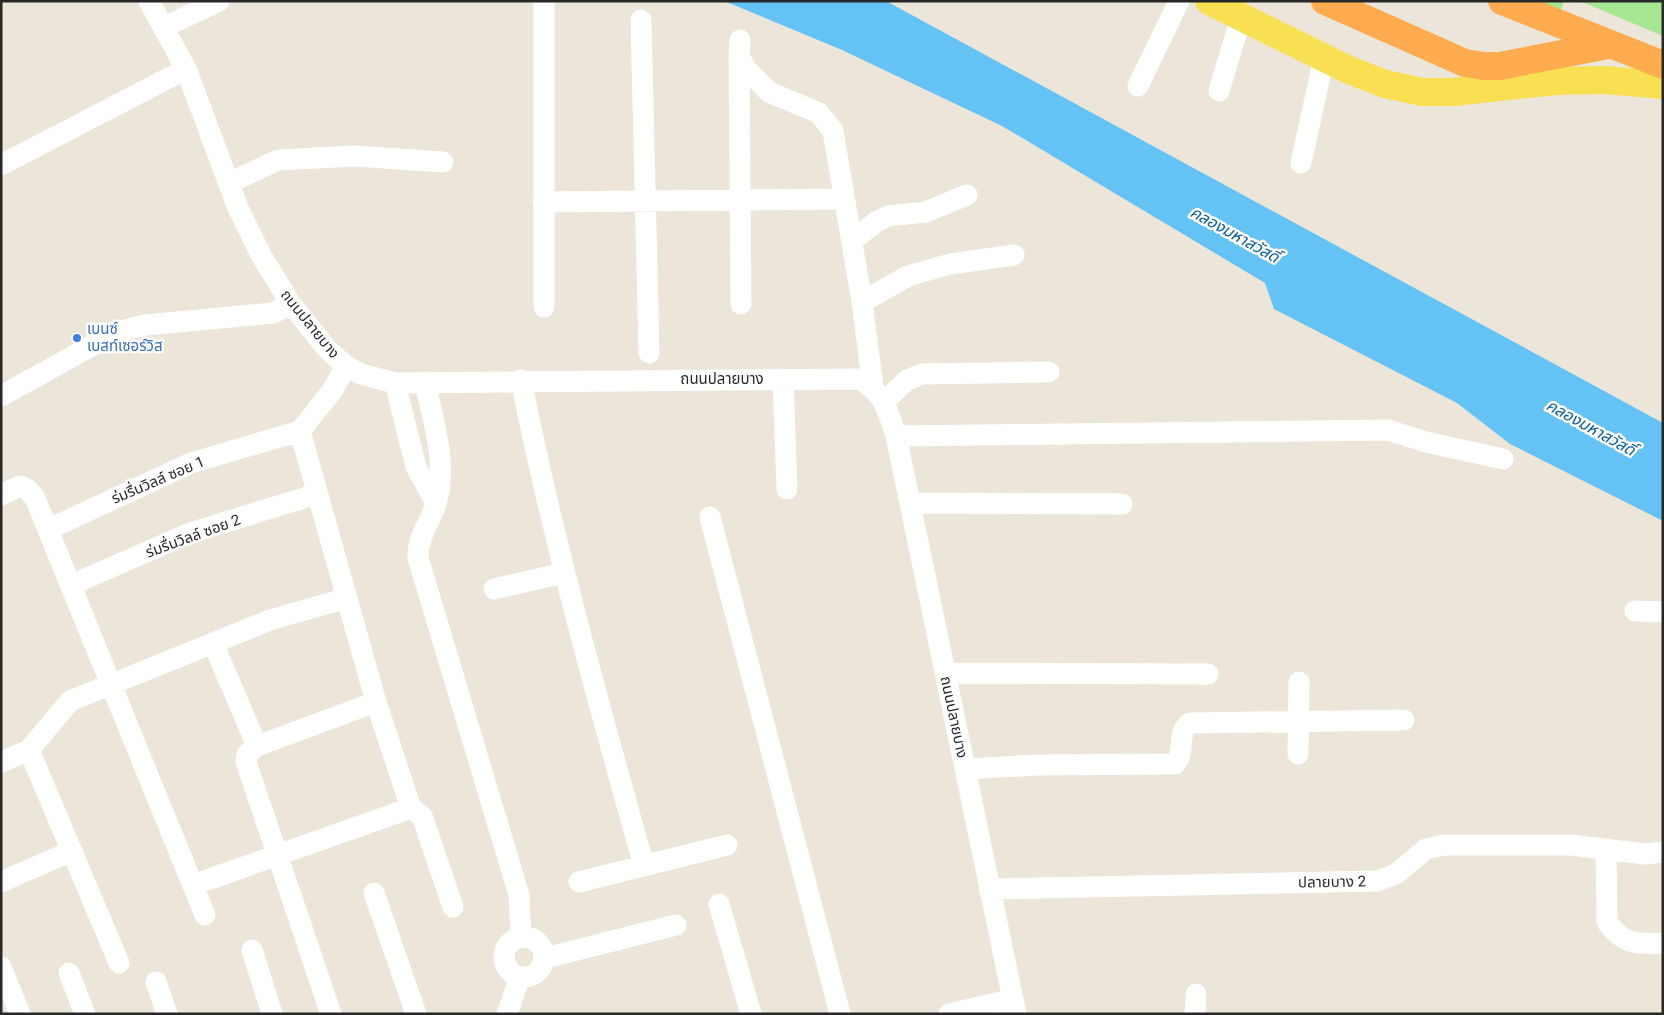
<svg xmlns="http://www.w3.org/2000/svg" width="1664" height="1015" viewBox="0 0 1664 1015" font-family="Roboto,'Noto Sans Thai',sans-serif">
  <rect width="100%" height="100%" fill="#ece5d9"/>
  <path fill="#a7e692" d="M 1535,1 L 1564,1 L 1560,13 Z
    M 1580,1 L 1663,1 L 1663,36 Z"/>
  <path fill="#65c2f4" d="M 724,1 L 886,1 L 1663,423 L 1663,521 L 1510,444 L 1457,403 L 1274,309 L 1265,283 L 1002,126 L 842,50 Z"/>
  <g fill="none" stroke-linecap="round" stroke-linejoin="round">
    <path stroke="#fff" stroke-width="21" d="M 149,1 L 186,69 L 238,208 L 262,257 L 291,304 L 328,350 L 346,366 L 361,374 L 395,383 L 859,379 C 885,394 887,409 896,436 L 1016,1014
      M 641,20 L 649,353
      M 164,27 L 219,1
      M 740,40 L 739,55 L 745,68 L 769,92 L 819,113 L 833,131 L 862,302 L 873,387
      M 739,55 L 741,304
      M 1138,86 L 1179,1
      M 1219,91 L 1241,17
      M 1301,163 L 1324,58
      M 1,165 L 186,69
      M 229,183 L 278,160 L 355,156 L 443,162
      M 543,202 L 844,199
      M 852,241 L 876,222 L 888,216 L 926,212 L 967,195
      M 862,302 L 908,276 L 950,264 L 1014,255
      M 544,307 L 544,1
      M 783,379 L 787,489
      M 521,380 C 554,545 599,705 644,866
      M 425,382 C 433,421 448,464 436,504 C 430,522 417,538 418,558 L 519,895 L 521,937
      M 395,383 L 416,467 L 436,503
      M 1,396 L 117,332 L 145,325 L 273,313 L 291,304
      M 885,401 L 907,380 L 922,374 L 1049,372
      M 300,431 L 376,702 L 411,808 L 422,816 L 453,907
      M 300,431 L 332,391 L 346,366
      M 896,436 L 1388,430 L 1426,442 L 1503,459
      M 1,495 L 20,486 L 28,490 L 35,498 L 205,915
      M 910,503 L 1122,504
      M 710,517 L 840,1014
      M 49,529 L 191,463 L 300,431
      M 71,585 L 190,533 L 317,494
      M 494,589 L 563,573
      M 1635,611 L 1663,612
      M 213,643 L 257,746
      M 945,673 L 1208,674
      M 29,750 L 119,963
      M 1298,754 L 1299,682
      M 1,762 L 29,750 L 70,701 L 270,620 L 347,598
      M 965,769 L 1038,765 L 1175,764 C 1186,752 1176,732 1190,723 L 1404,720
      M 1606,849 L 1607,922 C 1623,945 1637,944 1663,943
      M 1,882 L 72,851
      M 579,882 L 727,845
      M 193,885 L 411,808
      M 989,889 L 1377,881 L 1396,874 L 1426,849 L 1445,845 L 1571,845 L 1645,854 L 1663,852
      M 374,893 L 416,1014
      M 719,904 L 751,1014
      M504 957a20 20 0 1 1 40 0a20 20 0 1 1-40 0Z
      M 252,950 L 272,1014
      M 545,958 L 676,925
      M 1,967 L 20,1014
      M 69,973 L 85,1014
      M 156,982 L 167,1014
      M 331,1014 L 246,762 L 247,754 L 257,746 L 376,702
      M 507,1014 L 520,977
      M 949,1014 L 1013,999
      M 1195,1014 L 1196,994"/>
    <path stroke="#f8e052" stroke-width="28" d="M 1209,1 L 1349,70 L 1385,84 L 1422,92 L 1453,92 L 1556,81 L 1605,80 L 1663,85"/>
    <path stroke="#ffac51" stroke-width="28" d="M 1325,1 L 1465,63 L 1484,66 L 1500,66 L 1608,45
      M 1502,1 L 1663,65"/>
  </g>
  <circle fill="#3f7fe0" stroke="#fff" stroke-width="2" cx="77" cy="338" r="5"/>
  <g text-anchor="middle" stroke-width="5" stroke-linejoin="round" paint-order="stroke">
    <g font-size="15" fill="#282828" stroke="#fff">
      <text transform="translate(310 324) rotate(51)" y="5">ถนนปลายบาง</text>
      <text x="722" y="384">ถนนปลายบาง</text>
      <text transform="translate(158 480) rotate(-23)" y="5">ร่มรื่นวิลล์ ซอย 1</text>
      <text transform="translate(193 536) rotate(-20)" y="5">ร่มรื่นวิลล์ ซอย 2</text>
      <text transform="translate(954 717) rotate(78)" y="5">ถนนปลายบาง</text>
      <text transform="translate(1332 882) rotate(-1)" y="5">ปลายบาง 2</text>
    </g>
    <g font-size="15" fill="#366cbe" stroke="#fff" text-anchor="start">
      <text x="87" y="334">เบนซ์<tspan x="87" dy="17">เบสท์เซอร์วิส</tspan></text>
    </g>
    <g font-size="16" font-style="italic" fill="#065c9e" stroke="#fff">
      <text transform="translate(1235 234) rotate(29)" y="6">คลองมหาสวัสดิ์</text>
      <text transform="translate(1591 427) rotate(29)" y="6">คลองมหาสวัสดิ์</text>
    </g>
  </g>
  <rect width="1664" height="1015" fill="none" stroke="#282828" stroke-width="5"/>
</svg>
